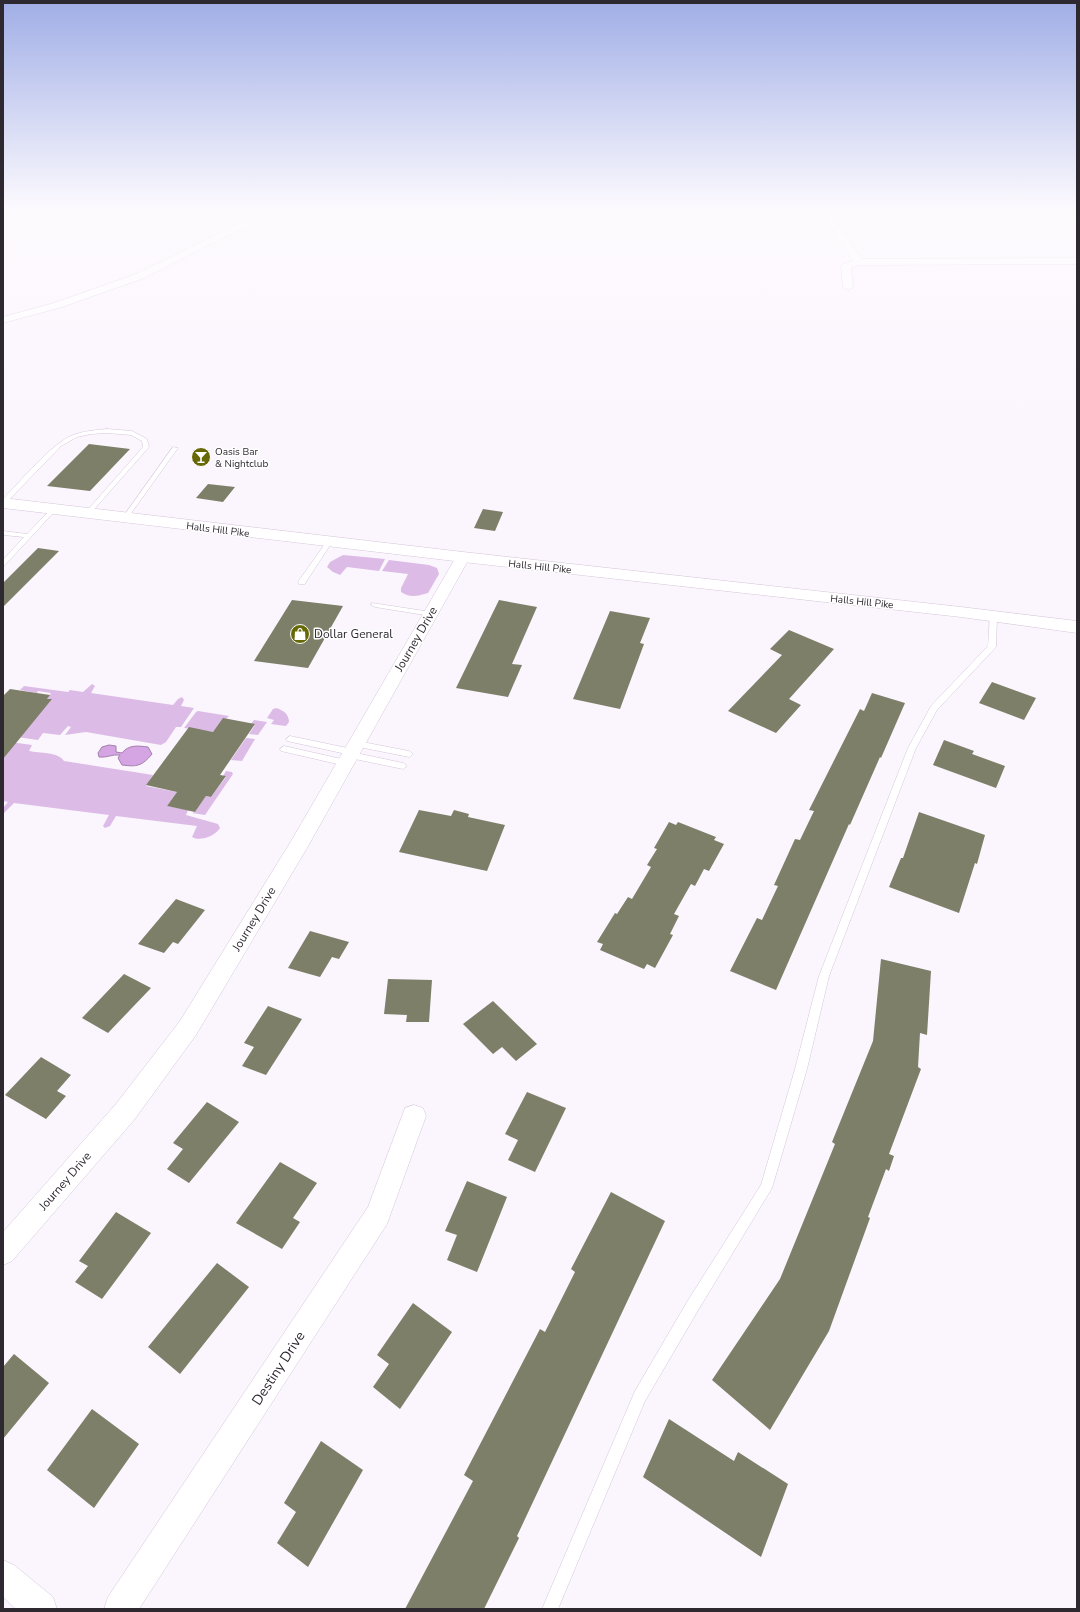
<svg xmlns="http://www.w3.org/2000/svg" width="1080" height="1612" viewBox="0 0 1080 1612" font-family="'Nunito Sans',sans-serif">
  <rect width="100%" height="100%" fill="#fbf5fd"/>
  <path fill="#dcbce6" d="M 343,555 L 385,559 L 379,571 L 347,567 L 340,575 L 333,572 L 327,567 L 330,562 Z
    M 389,560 L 429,565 L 437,568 L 439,574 L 428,593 C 419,596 409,598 401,592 L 401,588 L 408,574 L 382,571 Z
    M 92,684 L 95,686 L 91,693 L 173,705 L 178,699 L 182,697 L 184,700 L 181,706 L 194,708 L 181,727 L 176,727 L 166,742 L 161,745 L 86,732 L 65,735 L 71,727 L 68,726 L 60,735 L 43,733 L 38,740 L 3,735 L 51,699 L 47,699 L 51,693 L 38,691 L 37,693 L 20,690 L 24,686 L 68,692 L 70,690 L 83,692 Z
    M 276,708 C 283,710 289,714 289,722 L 286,726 L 271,724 L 274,720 L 267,718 L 273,709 Z
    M 196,712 L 198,711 L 229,716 L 213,732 L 184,728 Z
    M 254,720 L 267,722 L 258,735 L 249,734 L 255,725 L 251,724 Z
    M 246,738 L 255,739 L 242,761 L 231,760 Z
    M 3,741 L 32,745 L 29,751 C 39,753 59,752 64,761 L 153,775 L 146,786 L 177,792 L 167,806 L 188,810 L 186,815 L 218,824 L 220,828 C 215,836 200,842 192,837 L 197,826 L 116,816 L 110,826 L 105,828 L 103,826 L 109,815 L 14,803 L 3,814 L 3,808 L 8,802 L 3,801 L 3,759 L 7,754 Z
    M 226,771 L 232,772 L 233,774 L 205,815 L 192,813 L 195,812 L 206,796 L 211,797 L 226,777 L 223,776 Z"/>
  <path fill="#d5a4e3" stroke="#a37fad" d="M 109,745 L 116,746 L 116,752 L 122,753 C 129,744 139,746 148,747 L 152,754 C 142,766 137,767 122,765 L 118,758 L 120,755 C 112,754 107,758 99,757 L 98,753 L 102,747 Z"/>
  <path fill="#7d7f69" d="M 89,444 L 130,449 L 90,491 L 47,486 Z
    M 208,484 L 235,487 L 223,502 L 196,498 Z
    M 483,509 L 503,512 L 495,531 L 474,528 Z
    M 38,548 L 59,551 L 3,607 L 3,583 Z
    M 292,600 L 343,606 L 308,668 L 254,661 Z
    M 499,600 L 537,607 L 512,664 L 522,665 L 508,697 L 456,688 Z
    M 610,611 L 650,618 L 640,643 L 644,644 L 620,709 L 573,699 Z
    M 789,630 L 834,649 L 789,699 L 801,705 L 776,733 L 728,711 L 782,655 L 770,649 Z
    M 992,682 L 1036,698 L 1024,720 L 979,703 Z
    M 10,689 L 50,695 L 47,699 L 52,699 L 3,759 L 3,696 Z
    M 872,693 L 905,703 L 881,758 L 880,757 L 850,825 L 849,824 L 776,990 L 730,971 L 757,918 L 762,920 L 778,886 L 774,885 L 795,839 L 800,840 L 814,811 L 809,810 L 860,709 L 864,711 Z
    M 223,718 L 255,724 L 220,775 L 226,776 L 211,797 L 206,796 L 195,812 L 167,806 L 177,792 L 146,785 L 189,727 L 213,732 Z
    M 944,740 L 974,751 L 972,754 L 1005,766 L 996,788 L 933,765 Z
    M 419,810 L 451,816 L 454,810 L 469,814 L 468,817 L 505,825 L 487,871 L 399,852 Z
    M 919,812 L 985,835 L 977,864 L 975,863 L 959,913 L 889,887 L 901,858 L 903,858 Z
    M 669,822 L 676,825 L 678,822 L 716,837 L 714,840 L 724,844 L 709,871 L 704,869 L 695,886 L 691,884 L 674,914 L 679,916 L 670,934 L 673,935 L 655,968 L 647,964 L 644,969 L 600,950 L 603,944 L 597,942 L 615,913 L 617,914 L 628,897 L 632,899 L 651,867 L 647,865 L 657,849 L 654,848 Z
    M 176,899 L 205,910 L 178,944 L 173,942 L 164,953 L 138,944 Z
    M 310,931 L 349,942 L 339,959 L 332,957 L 320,977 L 288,968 Z
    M 881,959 L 931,971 L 927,1035 L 920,1033 L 918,1067 L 921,1069 L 889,1154 L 894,1156 L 889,1171 L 886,1169 L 868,1217 L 870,1218 L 829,1331 L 770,1430 L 712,1380 L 780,1279 L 835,1144 L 832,1142 L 873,1041 Z
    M 124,974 L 151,988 L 108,1033 L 82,1018 Z
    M 388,979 L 432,980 L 429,1022 L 406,1022 L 407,1015 L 384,1014 Z
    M 493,1001 L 537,1044 L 516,1061 L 502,1047 L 493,1054 L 463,1024 Z
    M 268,1006 L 302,1019 L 266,1075 L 242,1066 L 254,1047 L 244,1043 Z
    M 41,1057 L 71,1075 L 57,1091 L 66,1096 L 46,1119 L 5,1095 Z
    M 527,1092 L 566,1108 L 535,1172 L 508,1160 L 518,1140 L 505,1134 Z
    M 207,1102 L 239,1122 L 189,1183 L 167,1169 L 183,1149 L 173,1143 Z
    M 280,1162 L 317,1183 L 293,1218 L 300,1222 L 282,1249 L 236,1223 Z
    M 467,1181 L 507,1197 L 477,1272 L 447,1260 L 457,1235 L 445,1231 Z
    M 611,1192 L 665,1221 L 517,1536 L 519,1538 L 484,1609 L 405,1609 L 473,1481 L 464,1475 L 540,1329 L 545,1332 L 575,1272 L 571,1269 Z
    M 116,1212 L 151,1233 L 102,1299 L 75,1282 L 88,1266 L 79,1261 Z
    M 217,1263 L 249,1287 L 180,1374 L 148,1347 Z
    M 413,1303 L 452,1332 L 400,1409 L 373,1387 L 389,1364 L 377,1355 Z
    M 14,1354 L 49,1383 L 3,1439 L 3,1367 Z
    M 92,1409 L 139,1444 L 94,1508 L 47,1470 Z
    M 669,1419 L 734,1461 L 738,1452 L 788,1484 L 761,1557 L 643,1477 Z
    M 321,1441 L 363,1470 L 308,1567 L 277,1543 L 296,1512 L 284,1503 Z"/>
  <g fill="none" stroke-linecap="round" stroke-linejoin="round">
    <g stroke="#d6c6db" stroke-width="1">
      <path id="service" d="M 107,429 L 132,431 L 147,439 L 149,447 L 90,514 L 88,515 L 85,513 L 143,447 L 142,441 L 131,435 L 107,433 L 91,434 L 77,437 L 61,446 L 5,504 L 3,505 L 3,499 C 20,482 52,443 73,435 C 84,431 96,430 107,429 Z
        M 173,447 L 178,448 L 127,519 L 123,519 L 123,517 Z
        M 54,507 L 56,508 L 56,510 L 5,565 L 3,566 L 3,560 L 24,537 L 3,535 L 3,531 L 27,534 L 52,508 Z
        M 329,540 L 332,542 L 306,582 L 305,584 L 299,584 L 298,582 L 327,541 Z
        M 372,603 L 431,612 L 435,614 L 431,616 L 375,607 L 371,605 Z
        M 990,615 L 996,615 L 997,617 L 996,647 L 937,710 L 916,748 L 829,976 L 807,1069 L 772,1188 L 697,1312 L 645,1401 L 558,1609 L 542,1609 L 635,1391 L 687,1302 L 761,1185 L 795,1069 L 819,976 L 908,748 L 931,706 L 988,646 Z
        M 290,736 L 352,749 L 355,750 L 356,753 L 403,763 L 407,766 L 403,769 L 350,758 L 347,757 L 346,754 L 287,741 L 286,739 Z
        M 357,741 L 409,751 L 413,754 L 409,757 L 354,746 L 353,744 Z
        M 284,746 L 346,760 L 350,763 L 346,766 L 281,751 L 280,749 Z"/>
    </g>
    <g stroke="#d6c6db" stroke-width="1">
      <path id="minor" d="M 266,211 L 277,211 L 144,278 L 62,307 L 3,323 L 3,317 L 54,303 L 136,274 Z
        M 820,211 L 829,211 L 862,259 L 1077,258 L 1077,264 L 860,265 L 851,268 L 853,287 L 848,290 L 843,287 L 841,266 L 843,264 L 853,261 Z
        M 1061,211 L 1070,211 L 1077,217 L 1077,225 L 1074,224 Z
        M 463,553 L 468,554 L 470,557 L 307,848 L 196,1035 L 134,1120 L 12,1261 L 3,1265 L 3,1232 L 116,1104 L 180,1021 L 293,838 L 456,557 L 458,554 Z
        M 414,1105 L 423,1108 L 426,1116 L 387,1224 L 139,1609 L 104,1609 L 108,1597 L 368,1207 L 405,1108 Z
        M 3,1560 L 14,1565 L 53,1597 L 57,1609 L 16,1609 L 3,1597 Z"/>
    </g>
    <g stroke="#d6c6db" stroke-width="1">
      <path id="tertiary" d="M 3,498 L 463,552 L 961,607 L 1077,621 L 1077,633 L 961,617 L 463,562 L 3,508 Z"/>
    </g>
    <use href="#service" fill="#fff" fill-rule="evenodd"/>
    <use href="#minor" fill="#fff" fill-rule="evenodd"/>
    <use href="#tertiary" fill="#fff" fill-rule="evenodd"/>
  </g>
  <linearGradient id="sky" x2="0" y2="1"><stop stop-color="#a0aee6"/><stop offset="0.48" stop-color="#fdfafe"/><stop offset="1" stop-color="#fdfafe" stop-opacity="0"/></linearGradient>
  <rect width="1080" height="437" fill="url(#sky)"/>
  <defs>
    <g id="bar-disc" transform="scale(1)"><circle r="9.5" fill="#666805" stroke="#fff"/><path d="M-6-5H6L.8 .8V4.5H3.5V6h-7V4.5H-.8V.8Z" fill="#fff"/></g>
    <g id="shop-disc" transform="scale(1)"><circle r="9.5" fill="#666805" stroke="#fff"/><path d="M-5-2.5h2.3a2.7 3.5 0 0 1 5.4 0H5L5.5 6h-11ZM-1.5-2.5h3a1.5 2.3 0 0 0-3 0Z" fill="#fff"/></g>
  </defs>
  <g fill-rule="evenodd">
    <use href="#bar-disc" x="201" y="457"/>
    <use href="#shop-disc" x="300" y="634"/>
  </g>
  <g text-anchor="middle" stroke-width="3" stroke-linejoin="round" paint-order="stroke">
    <g font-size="10" fill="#2e2830" stroke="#fff" text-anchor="start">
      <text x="215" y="455">Oasis Bar<tspan x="215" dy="12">&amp; Nightclub</tspan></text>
    </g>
    <g font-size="10" fill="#2e2830" stroke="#fff">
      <text transform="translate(218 529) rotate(7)" y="4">Halls Hill Pike</text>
      <text transform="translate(540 566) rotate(6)" y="4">Halls Hill Pike</text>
      <text transform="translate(862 601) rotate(6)" y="4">Halls Hill Pike</text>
    </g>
    <g font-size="12" fill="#2e2830" stroke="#fff" text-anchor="start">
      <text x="314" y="638">Dollar General</text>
    </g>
    <g font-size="12" fill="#2e2830" stroke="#fff">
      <text transform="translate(416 639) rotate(-60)" y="4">Journey Drive</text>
      <text transform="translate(254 919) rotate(-59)" y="4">Journey Drive</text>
      <text transform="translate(65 1181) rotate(-49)" y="4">Journey Drive</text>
    </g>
    <g font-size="14" fill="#2e2830" stroke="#fff">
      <text transform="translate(278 1368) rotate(-57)" y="5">Destiny Drive</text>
    </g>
  </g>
  <rect width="1080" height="1612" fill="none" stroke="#2e2830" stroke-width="8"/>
</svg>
